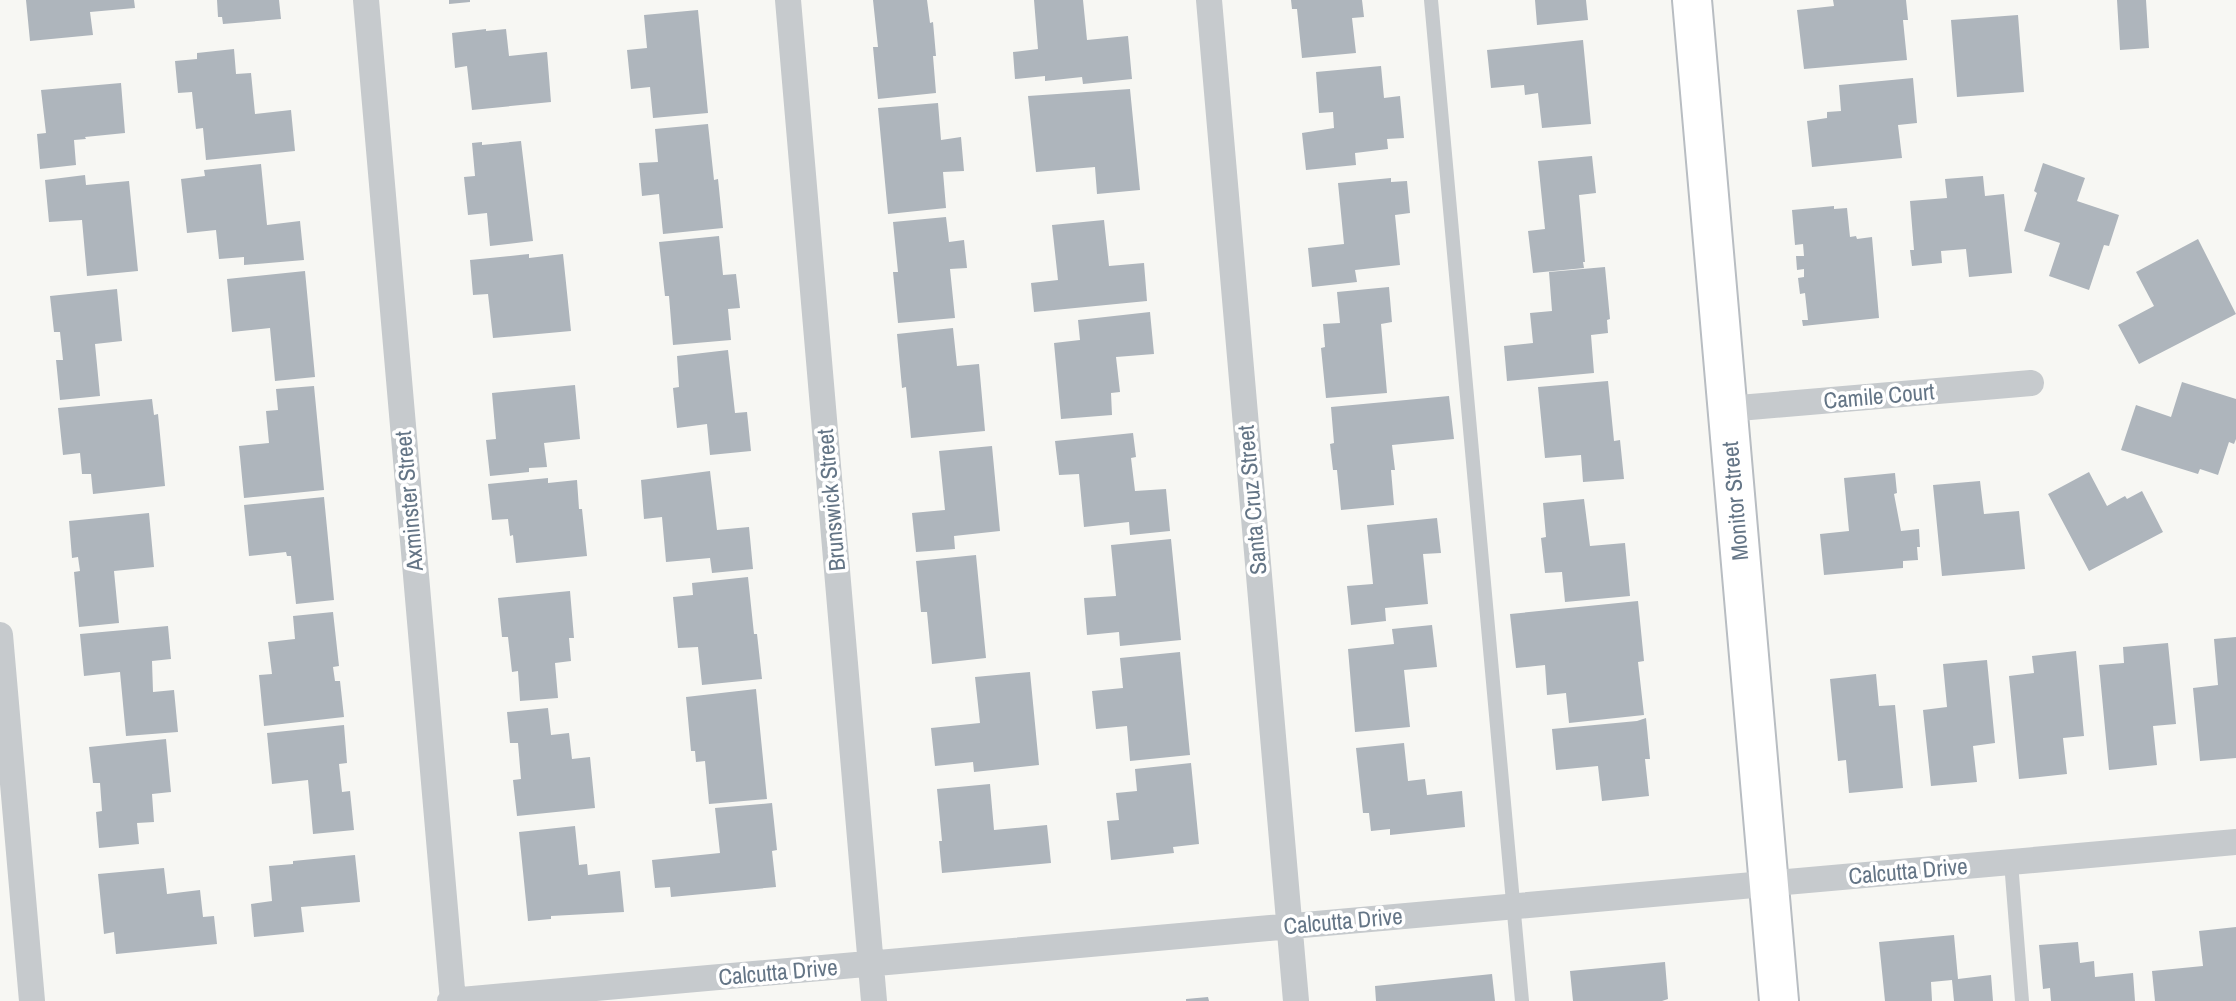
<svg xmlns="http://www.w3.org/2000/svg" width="2236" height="1001" viewBox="0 0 2236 1001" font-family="'Archivo Narrow',sans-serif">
  <rect width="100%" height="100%" fill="#f7f7f3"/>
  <path fill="#aeb5bc" d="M 26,0 L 134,0 L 135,8 L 90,12 L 93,35 L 30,41 Z
    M 217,0 L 279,0 L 281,19 L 223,24 L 222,17 L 218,17 Z
    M 449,0 L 470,0 L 470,2 L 449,4 Z
    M 873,0 L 927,0 L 930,23 L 933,22 L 936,56 L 933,56 L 936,93 L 878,99 L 873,47 L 878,47 Z
    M 1034,0 L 1083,0 L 1087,40 L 1128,36 L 1132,79 L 1083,84 L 1082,77 L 1045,81 L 1045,76 L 1015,79 L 1013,52 L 1038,49 Z
    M 1291,0 L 1362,0 L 1364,17 L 1352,18 L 1356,53 L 1302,58 L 1297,9 L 1292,9 Z
    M 1535,0 L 1586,0 L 1588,20 L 1537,25 Z
    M 1833,0 L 1906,0 L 1908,20 L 1903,20 L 1907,60 L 1804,69 L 1797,10 L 1834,6 Z
    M 2117,0 L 2146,0 L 2149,48 L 2120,50 Z
    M 698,10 L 708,113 L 653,118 L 650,87 L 631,89 L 627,50 L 647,48 L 644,15 Z
    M 2018,15 L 2024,92 L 1957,97 L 1951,20 Z
    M 486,29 L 486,31 L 506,29 L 509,56 L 547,52 L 551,102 L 472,110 L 467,66 L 455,68 L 452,33 Z
    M 1583,40 L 1591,124 L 1542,128 L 1538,93 L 1525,95 L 1524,85 L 1491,88 L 1487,50 Z
    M 234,49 L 236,74 L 251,73 L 255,114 L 291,110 L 295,151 L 206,160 L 203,128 L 196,129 L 192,92 L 178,93 L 175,61 L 197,59 L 197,53 Z
    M 1381,66 L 1384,98 L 1400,96 L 1404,138 L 1387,139 L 1388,149 L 1355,153 L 1356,165 L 1306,170 L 1302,133 L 1334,128 L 1333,112 L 1319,113 L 1316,72 Z
    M 1913,78 L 1917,123 L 1898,125 L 1902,158 L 1812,167 L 1807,121 L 1827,118 L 1827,112 L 1841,111 L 1839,85 Z
    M 121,83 L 125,133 L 85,137 L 86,139 L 74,140 L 76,165 L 40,169 L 37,134 L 46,133 L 41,90 Z
    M 1130,89 L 1140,190 L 1097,194 L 1095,167 L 1036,172 L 1028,96 Z
    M 938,103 L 941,140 L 961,137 L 964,171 L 943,172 L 946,208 L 888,214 L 878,108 Z
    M 708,124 L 714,180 L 718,179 L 723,228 L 663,234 L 659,194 L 642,196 L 639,163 L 658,162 L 655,129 Z
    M 521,141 L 533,241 L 490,246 L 487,213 L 468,215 L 464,177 L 475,176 L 472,143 L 482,142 L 482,145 Z
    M 1592,156 L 1596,193 L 1579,195 L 1585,262 L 1583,262 L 1584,268 L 1533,273 L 1528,231 L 1545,229 L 1538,161 Z
    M 2043,163 L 2085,178 L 2077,201 L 2119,215 L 2109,246 L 2104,245 L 2089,290 L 2049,276 L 2060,243 L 2024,231 L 2037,193 L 2034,191 Z
    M 261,164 L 267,225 L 300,221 L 304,260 L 244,265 L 244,257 L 219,259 L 216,230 L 187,233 L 181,179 L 205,176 L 204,170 Z
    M 85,175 L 86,185 L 129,181 L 138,271 L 87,276 L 82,220 L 49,222 L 45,180 Z
    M 1983,176 L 1985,196 L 2004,194 L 2012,273 L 1969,277 L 1966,249 L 1941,251 L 1942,263 L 1912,266 L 1910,250 L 1914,250 L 1910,201 L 1947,198 L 1945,179 Z
    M 1391,178 L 1391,182 L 1407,181 L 1410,213 L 1395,215 L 1400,265 L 1355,270 L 1357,282 L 1312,287 L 1308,248 L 1344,244 L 1338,183 Z
    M 1834,206 L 1834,209 L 1847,208 L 1850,237 L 1856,236 L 1857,239 L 1872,237 L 1879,318 L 1803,326 L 1802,320 L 1808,320 L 1805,293 L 1800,294 L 1798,278 L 1804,277 L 1804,269 L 1797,270 L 1796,256 L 1804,256 L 1803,244 L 1795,245 L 1792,210 Z
    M 946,217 L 949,242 L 964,240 L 967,268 L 950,269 L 955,318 L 898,323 L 893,272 L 898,272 L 893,222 Z
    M 1104,220 L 1109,266 L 1144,263 L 1147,301 L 1034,312 L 1031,283 L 1058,280 L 1052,225 Z
    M 719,236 L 723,275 L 736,274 L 740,308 L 728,309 L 731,340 L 673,345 L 669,296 L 665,296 L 659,242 Z
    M 2198,239 L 2236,314 L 2139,364 L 2118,325 L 2154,306 L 2136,272 Z
    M 529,254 L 529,258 L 563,254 L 571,331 L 493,338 L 488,294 L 473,295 L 470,260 Z
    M 1605,267 L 1610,319 L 1607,320 L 1608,333 L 1591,335 L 1594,373 L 1507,381 L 1504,346 L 1533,343 L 1530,313 L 1552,311 L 1549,272 Z
    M 305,271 L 315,377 L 275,381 L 270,328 L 232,332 L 227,279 Z
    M 1389,287 L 1392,322 L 1381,324 L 1387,393 L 1326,398 L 1321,348 L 1325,347 L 1323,324 L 1340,323 L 1337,292 Z
    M 117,289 L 122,341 L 95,344 L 100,396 L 60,400 L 56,360 L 63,360 L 60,332 L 54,332 L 50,296 Z
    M 1150,312 L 1154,354 L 1116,357 L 1120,392 L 1111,393 L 1112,415 L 1061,419 L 1054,343 L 1080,340 L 1078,320 Z
    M 953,328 L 957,366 L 979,364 L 985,431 L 911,438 L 906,387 L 902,388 L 897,334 Z
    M 728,350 L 735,413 L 747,412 L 751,451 L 710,455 L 707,424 L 677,428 L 673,388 L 679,387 L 677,356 Z
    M 1608,381 L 1614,441 L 1620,440 L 1624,479 L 1583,482 L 1581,455 L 1545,458 L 1538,387 Z
    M 2182,382 L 2236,399 L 2236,439 L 2234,444 L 2229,442 L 2218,475 L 2200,469 L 2198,474 L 2121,450 L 2136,405 L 2171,417 Z
    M 575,385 L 580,439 L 544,443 L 547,467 L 529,468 L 529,472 L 490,476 L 486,440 L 496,439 L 492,393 Z
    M 314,386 L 324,490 L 244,498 L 239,446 L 269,443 L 266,411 L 278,410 L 276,389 Z
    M 1449,396 L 1454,439 L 1392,445 L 1395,470 L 1391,470 L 1394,505 L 1341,510 L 1337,470 L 1333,470 L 1330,444 L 1334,443 L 1331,407 Z
    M 152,399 L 154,415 L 158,414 L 165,486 L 93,494 L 91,474 L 82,474 L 80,453 L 63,455 L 58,408 Z
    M 1133,433 L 1136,457 L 1131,458 L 1135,491 L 1166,489 L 1170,531 L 1130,535 L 1129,522 L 1084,527 L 1079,474 L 1059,475 L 1055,441 Z
    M 992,446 L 1000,531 L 954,536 L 955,549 L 916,552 L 912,513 L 945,510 L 939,451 Z
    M 710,471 L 717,530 L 749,527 L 753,569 L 712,573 L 710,558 L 666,562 L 662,517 L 644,519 L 641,480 Z
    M 2089,472 L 2107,506 L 2125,496 L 2127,499 L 2142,491 L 2163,532 L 2089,571 L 2048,494 Z
    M 1895,473 L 1897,493 L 1894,494 L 1901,531 L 1919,529 L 1920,547 L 1917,547 L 1918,560 L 1903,561 L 1903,568 L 1824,575 L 1820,534 L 1849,531 L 1844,478 Z
    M 548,478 L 548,483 L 577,480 L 579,509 L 582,509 L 587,556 L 516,563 L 513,535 L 510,536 L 508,519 L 492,520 L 488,484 Z
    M 1980,481 L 1984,514 L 2019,511 L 2025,569 L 1942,576 L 1933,485 Z
    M 324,497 L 334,600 L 296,604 L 291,556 L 287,556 L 286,552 L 249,556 L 244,505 Z
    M 1584,499 L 1590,546 L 1625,543 L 1630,596 L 1565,602 L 1562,572 L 1545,573 L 1541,538 L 1546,537 L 1543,503 Z
    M 149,513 L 154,567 L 114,571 L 119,623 L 79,627 L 74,572 L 80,571 L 78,557 L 72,558 L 69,521 Z
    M 1437,518 L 1441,553 L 1423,554 L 1428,604 L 1385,608 L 1386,621 L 1351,625 L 1347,586 L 1373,584 L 1367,525 Z
    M 1171,539 L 1181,640 L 1120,646 L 1119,632 L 1087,635 L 1084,598 L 1116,596 L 1111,545 Z
    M 976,555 L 986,658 L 932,664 L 927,612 L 921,612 L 916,561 Z
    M 748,577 L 754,634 L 757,634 L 762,679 L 702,685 L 698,647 L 678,648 L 673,597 L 693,595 L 692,583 Z
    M 570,591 L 574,638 L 569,638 L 571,661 L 555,663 L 558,698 L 520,701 L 518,671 L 512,672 L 508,637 L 502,637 L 498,598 Z
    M 1638,601 L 1644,661 L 1638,662 L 1644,715 L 1569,723 L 1566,693 L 1547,695 L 1545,665 L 1516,668 L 1510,614 Z
    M 333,612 L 339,666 L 333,667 L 335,681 L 340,681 L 344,717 L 264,726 L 259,675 L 272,674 L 268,642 L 295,639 L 293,616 Z
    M 1432,625 L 1437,667 L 1404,670 L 1410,727 L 1355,732 L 1348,649 L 1394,644 L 1392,629 Z
    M 168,626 L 171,659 L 152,661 L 153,692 L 174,690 L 178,732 L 126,736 L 120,672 L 84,676 L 80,634 Z
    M 2236,637 L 2236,758 L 2200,761 L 2193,688 L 2218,685 L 2214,639 Z
    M 2168,643 L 2176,724 L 2153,726 L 2157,765 L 2109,770 L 2099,665 L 2124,663 L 2123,647 Z
    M 2076,651 L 2084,736 L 2063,738 L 2067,774 L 2019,779 L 2009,676 L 2034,673 L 2032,656 Z
    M 1180,652 L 1190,755 L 1130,761 L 1127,726 L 1096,729 L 1092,691 L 1123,688 L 1120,658 Z
    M 1987,660 L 1995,743 L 1973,746 L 1977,782 L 1931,786 L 1923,710 L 1947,707 L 1943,664 Z
    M 1030,672 L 1039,765 L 974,772 L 973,762 L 935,766 L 931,728 L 980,723 L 975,677 Z
    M 1876,674 L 1879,706 L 1895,705 L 1903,788 L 1849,793 L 1846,760 L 1838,761 L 1830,679 Z
    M 756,689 L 767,799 L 709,804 L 705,761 L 696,762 L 695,751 L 691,751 L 686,697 Z
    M 548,708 L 551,735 L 569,733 L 572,759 L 590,757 L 595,808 L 517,816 L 513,780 L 521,779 L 518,743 L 510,743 L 507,712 Z
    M 1646,718 L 1650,759 L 1645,759 L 1649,796 L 1602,801 L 1598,766 L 1556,770 L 1552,729 L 1637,721 Z
    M 344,725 L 347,763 L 339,764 L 342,792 L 350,791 L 354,830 L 313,834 L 308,780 L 272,784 L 267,733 Z
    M 166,739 L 171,792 L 152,794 L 154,822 L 137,823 L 139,844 L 99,848 L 96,812 L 102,811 L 100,783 L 93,783 L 89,747 Z
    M 1404,743 L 1408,781 L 1425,779 L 1427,795 L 1462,791 L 1465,827 L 1390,835 L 1390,829 L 1371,831 L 1369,813 L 1363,813 L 1356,748 Z
    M 1191,763 L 1199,844 L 1173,847 L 1174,853 L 1111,860 L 1107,821 L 1119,820 L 1116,793 L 1137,791 L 1135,769 Z
    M 990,784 L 994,830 L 1047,825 L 1051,863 L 942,873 L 939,841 L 942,841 L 937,789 Z
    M 772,803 L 777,850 L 772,851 L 776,887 L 671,897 L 670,887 L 655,888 L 652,860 L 720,853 L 715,808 Z
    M 575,826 L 579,865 L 587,864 L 588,875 L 620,871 L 624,912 L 551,916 L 551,919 L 528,921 L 519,832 Z
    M 355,855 L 360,902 L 301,907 L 304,932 L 254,937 L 251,904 L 272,901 L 269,866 L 293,864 L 293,861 Z
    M 164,868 L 167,894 L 200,890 L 203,917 L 214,916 L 217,944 L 116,954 L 114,932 L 104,934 L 98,874 Z
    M 2236,927 L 2236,1001 L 2155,1001 L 2152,971 L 2203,966 L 2199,931 Z
    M 1954,935 L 1958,979 L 1991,975 L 1993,1001 L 1954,1001 L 1952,980 L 1931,982 L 1932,1001 L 1885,1001 L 1879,942 Z
    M 2078,942 L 2080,963 L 2094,961 L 2095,977 L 2133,973 L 2135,1001 L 2051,1001 L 2050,988 L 2043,989 L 2039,945 Z
    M 1665,962 L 1668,999 L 1662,1001 L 1573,1001 L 1570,971 Z
    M 1492,974 L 1495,1001 L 1376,1001 L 1375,986 Z
    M 1208,997 L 1209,1001 L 1186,1001 L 1186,999 Z"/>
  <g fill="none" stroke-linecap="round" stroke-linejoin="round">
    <g stroke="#b8bdc2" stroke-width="42">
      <path id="secondary" d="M 1692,0 L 1779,1001"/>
    </g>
    <path stroke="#c6cacd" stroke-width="14" d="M 1431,0 L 1522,1001
      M 2011,862 L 2022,1001"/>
    <path stroke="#c6cacd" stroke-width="26" d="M 366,0 L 453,1001
      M 788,0 L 874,1001
      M 1209,0 L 1296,1001
      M 1727,409 L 2031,383
      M 0,635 L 32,1001
      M 450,1001 L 2236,842"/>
    <use href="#secondary" stroke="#fff" stroke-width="38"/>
  </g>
  <g text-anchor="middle" stroke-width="7" stroke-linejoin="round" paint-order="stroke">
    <g font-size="23" fill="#647586" stroke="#fff">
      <text transform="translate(1879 396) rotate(-5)" y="8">Camile Court</text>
      <text transform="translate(831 500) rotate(-95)" y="8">Brunswick Street</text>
      <text transform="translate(1252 500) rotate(-95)" y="8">Santa Cruz Street</text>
      <text transform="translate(409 501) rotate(-95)" y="8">Axminster Street</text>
      <text transform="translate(1735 501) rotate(-95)" y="8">Monitor Street</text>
      <text transform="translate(1908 871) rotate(-5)" y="8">Calcutta Drive</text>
      <text transform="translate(1343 921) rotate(-5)" y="8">Calcutta Drive</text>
      <text transform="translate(778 972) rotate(-5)" y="8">Calcutta Drive</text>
    </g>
  </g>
</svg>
